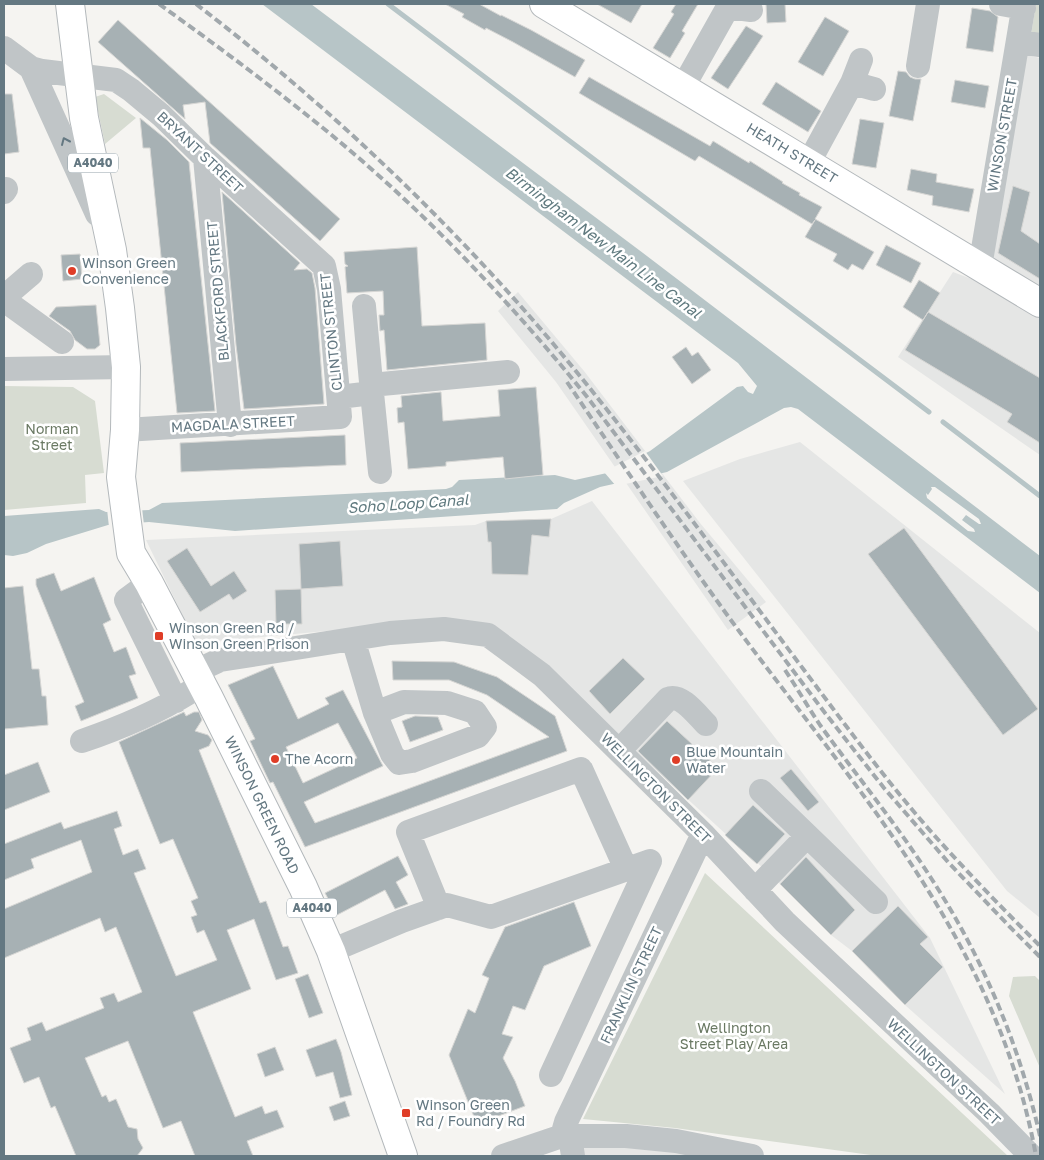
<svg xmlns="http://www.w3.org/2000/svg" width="1044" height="1160" viewBox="0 0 1044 1160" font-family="'Golos Text',sans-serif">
  <rect width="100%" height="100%" fill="#f5f4f1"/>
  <path fill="#e5e6e5" d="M 1027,55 L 1040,58 L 1040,290 L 992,262 Z
    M 953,272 L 977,281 L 1040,319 L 1040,455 L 898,357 Z
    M 518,292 L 584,371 L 700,523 L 766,602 L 728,630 L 556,382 L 498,311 Z
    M 800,442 L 1040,633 L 1040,918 L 1007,891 L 683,481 L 740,459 Z
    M 592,501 L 930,938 L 1005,1094 L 905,1005 L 852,951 L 831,935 L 775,879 L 529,654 L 445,620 L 196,643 L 146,540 L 475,525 L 486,521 L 551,519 Z
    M 576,1143 L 721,1156 L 579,1156 Z"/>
  <path fill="#d7dcd2" d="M 1036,4 L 1040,4 L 1040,36 L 1031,35 Z
    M 104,94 L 136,118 L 105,144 L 95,97 Z
    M 4,386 L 73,387 L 95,401 L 104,473 L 85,475 L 86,503 L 4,510 Z
    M 705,873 L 1008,1156 L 878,1156 L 675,1128 L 583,1119 Z
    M 1035,976 L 1040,981 L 1040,1068 L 1009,996 L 1013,977 Z"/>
  <path fill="#b7c5c7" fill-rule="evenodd" d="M 262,4 L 311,4 L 643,253 L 1040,556 L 1040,593 L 798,409 L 791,407 L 784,408 L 667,472 L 600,487 L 564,503 L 557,509 L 235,531 L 149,522 L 108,525 L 46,544 L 27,553 L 13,556 L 4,555 L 4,516 L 99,509 L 106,512 L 149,510 L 162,503 L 184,502 L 446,489 L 452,487 L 459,480 L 555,475 L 575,480 L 607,473 L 650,451 L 737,387 L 743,386 L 748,392 L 753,394 L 757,386 L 738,363 ZM 931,487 L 935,487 L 979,519 L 981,524 L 979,524 L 966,515 L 962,520 L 974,529 L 975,532 L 968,531 L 927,498 L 926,493 L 928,495 L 932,489 Z"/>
  <path fill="#f5f4f1" d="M 645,451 L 663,476 L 616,486 L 604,472 Z
    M 142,508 L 144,525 L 109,527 L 107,509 Z"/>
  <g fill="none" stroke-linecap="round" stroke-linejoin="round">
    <path stroke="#b7c5c7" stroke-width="5" d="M 388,4 L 929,412
      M 943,422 L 1040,496"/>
  </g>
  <path fill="#a7b1b4" stroke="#d6d6d4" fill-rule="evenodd" d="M 445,4 L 479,4 L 501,16 L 501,15 L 531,30 L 585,60 L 575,77 L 513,42 L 486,28 L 485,30 L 462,17 L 464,14 Z
    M 597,4 L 642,4 L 631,23 Z
    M 676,4 L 698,4 L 682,31 L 685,33 L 670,58 L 653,48 L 674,14 L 671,12 Z
    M 766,4 L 785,4 L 786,22 L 767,23 Z
    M 972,8 L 990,11 L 998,17 L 993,52 L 966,48 Z
    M 825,17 L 849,31 L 823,76 L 798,62 Z
    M 118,20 L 340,219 L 320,241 L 210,143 L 205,102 L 183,105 L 185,119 L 98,42 Z
    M 746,26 L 763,36 L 728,89 L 711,78 Z
    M 898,71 L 906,72 L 910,77 L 915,79 L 921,79 L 913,121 L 889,116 Z
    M 589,77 L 710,146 L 713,141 L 749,163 L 750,161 L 783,182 L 782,183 L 800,193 L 799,195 L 822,207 L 815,219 L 874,252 L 863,270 L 852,264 L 848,270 L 833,261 L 837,254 L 805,237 L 815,220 L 812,224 L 699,156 L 695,161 L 579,93 Z
    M 955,80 L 989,86 L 985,108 L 951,102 Z
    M 776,82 L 821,111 L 808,132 L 762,104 Z
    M 4,94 L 12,94 L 19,152 L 4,154 Z
    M 140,118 L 167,140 L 189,162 L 215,411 L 177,413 L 150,148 L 143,148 Z
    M 860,119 L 884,123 L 876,168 L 852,164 Z
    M 911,169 L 937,174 L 936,182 L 974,189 L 969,212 L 932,205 L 933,196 L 907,190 Z
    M 1013,186 L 1030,192 L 1021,231 L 1040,244 L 1040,279 L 998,253 Z
    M 222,192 L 300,263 L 294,270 L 307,269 L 312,273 L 315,288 L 324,404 L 244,409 L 236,345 Z
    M 886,245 L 921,263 L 911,283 L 876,265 Z
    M 417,247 L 422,326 L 485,323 L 487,360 L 387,370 L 384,330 L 380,331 L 379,315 L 384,315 L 383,291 L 347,293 L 345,267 L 348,266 L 345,264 L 344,252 Z
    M 80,254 L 82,279 L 63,281 L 61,255 Z
    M 919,280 L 940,293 L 923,320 L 903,307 Z
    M 96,305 L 100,345 L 95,349 L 87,349 L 75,340 L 70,331 L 49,316 L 56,307 Z
    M 928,312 L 1040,378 L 1040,443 L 1007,422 L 1012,414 L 905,350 Z
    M 686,347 L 692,356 L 698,352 L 711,370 L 692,384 L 672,357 Z
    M 536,387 L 543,475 L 505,479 L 503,457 L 446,462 L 446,466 L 408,469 L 404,422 L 398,423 L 397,408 L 402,407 L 401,396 L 441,392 L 443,421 L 500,416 L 498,390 Z
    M 345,435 L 346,465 L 181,472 L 180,443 Z
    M 551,519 L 549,537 L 532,535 L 528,575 L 492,574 L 491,542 L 488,542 L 486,521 Z
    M 904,528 L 1038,709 L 1003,735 L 868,554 Z
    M 340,541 L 343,586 L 301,589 L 299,544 Z
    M 187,548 L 211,586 L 234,571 L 247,591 L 233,600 L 229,594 L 200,612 L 167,561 Z
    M 54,573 L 61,591 L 94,577 L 111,620 L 103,624 L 114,652 L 126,647 L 136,674 L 129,676 L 138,698 L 81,721 L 75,706 L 84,702 L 36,585 L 36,579 Z
    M 23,586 L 32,669 L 39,669 L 42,696 L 46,696 L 48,725 L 4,729 L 4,588 Z
    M 301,589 L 302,624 L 276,624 L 275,590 Z
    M 623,658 L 645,679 L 610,714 L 589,691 Z
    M 392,661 L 454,662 L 497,677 L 555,716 L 567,751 L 305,847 L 273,782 L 270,783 L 250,741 L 255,739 L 228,685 L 273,666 L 298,719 L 329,704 L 325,698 L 343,690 L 383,766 L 304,802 L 315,823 L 549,737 L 487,695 L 449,680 L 393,680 ZM 338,723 L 357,758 L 303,783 L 286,747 Z
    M 184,712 L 186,716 L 194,712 L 199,712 L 202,720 L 195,731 L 208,735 L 212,740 L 209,746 L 199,750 L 260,903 L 266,901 L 283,947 L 288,946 L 298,973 L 276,980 L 254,919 L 227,930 L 251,989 L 193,1012 L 235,1117 L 262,1106 L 265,1114 L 277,1110 L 284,1127 L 247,1141 L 253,1156 L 195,1156 L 181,1121 L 163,1128 L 128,1041 L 85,1058 L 102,1097 L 106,1095 L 109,1102 L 116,1099 L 128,1127 L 137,1129 L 138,1139 L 143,1148 L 137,1156 L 76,1156 L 55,1106 L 51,1108 L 39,1077 L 24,1083 L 10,1048 L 31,1040 L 27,1028 L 42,1022 L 46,1031 L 104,1008 L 100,998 L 114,993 L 118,1002 L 142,992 L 116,927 L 105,932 L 100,918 L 4,958 L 4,909 L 92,872 L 81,840 L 31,859 L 34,868 L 4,880 L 4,844 L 61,822 L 64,829 L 117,811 L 122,826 L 114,829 L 123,855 L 138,849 L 146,869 L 134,873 L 176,976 L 217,960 L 204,930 L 197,933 L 191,917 L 197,915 L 191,901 L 198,898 L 173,839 L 160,844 L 119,742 Z
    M 415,716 L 438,717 L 443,730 L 410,742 L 402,721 Z
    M 667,721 L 718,768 L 688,800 L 638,751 Z
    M 38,762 L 50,792 L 4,810 L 4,775 Z
    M 791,769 L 819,802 L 808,811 L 780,778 Z
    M 753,805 L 785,834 L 757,864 L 725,835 Z
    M 398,856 L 408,875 L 396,882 L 408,904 L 395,909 L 385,890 L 337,915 L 325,893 Z
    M 806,857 L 855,910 L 831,935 L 780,884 Z
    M 574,902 L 591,946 L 544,966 L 525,1010 L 513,1006 L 502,1034 L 513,1037 L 503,1058 L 515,1081 L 525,1106 L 477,1124 L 449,1055 L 468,1009 L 475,1013 L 489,978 L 482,975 L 505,927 Z
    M 898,906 L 928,937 L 920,944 L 943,967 L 905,1005 L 852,951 Z
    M 308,974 L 323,1013 L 309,1018 L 295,979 Z
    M 336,1039 L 341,1052 L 352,1095 L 340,1098 L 333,1072 L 316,1077 L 306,1050 Z
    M 275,1047 L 284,1070 L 265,1077 L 257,1054 Z
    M 345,1101 L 350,1116 L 334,1121 L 329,1107 Z"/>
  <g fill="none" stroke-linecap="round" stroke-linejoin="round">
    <g stroke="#b3b8bb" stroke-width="30">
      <path id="major" d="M 70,4 L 84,118 L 112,250 L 120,308 L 126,367 L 125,430 L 121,477 L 131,553 L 149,583 L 209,698 L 303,887 L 331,951 L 403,1156
        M 544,4 L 1040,303"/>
    </g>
    <path stroke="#c0c5c7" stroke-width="24" d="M 1001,4 L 1024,8
      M 728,7 L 751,10
      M 1018,42 L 1040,45
      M 4,48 L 31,68 L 42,71 L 116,80 L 131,90 L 161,115 L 205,158 L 324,266 L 329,289 L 340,417 L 125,430
      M 918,66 L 928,4
      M 31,68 L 97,214
      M 852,83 L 874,89
      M 683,87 L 728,7 L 728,4
      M 205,158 L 230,425
      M 808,164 L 852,83 L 861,60
      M 4,192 L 6,189
      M 980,267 L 1024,4
      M 4,297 L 31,274
      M 4,300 L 62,342
      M 4,369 L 126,367
      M 371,385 L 508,372
      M 372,393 L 380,472
      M 339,397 L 372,393 L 364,306
      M 149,583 L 126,600 L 176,701
      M 353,639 L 375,713 L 404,702 L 447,703 L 475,712 L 485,727 L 478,736 L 412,761 L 399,763 L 392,754 L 375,713
      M 194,672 L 220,660 L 390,633 L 444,629 L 488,635 L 542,675 L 703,834 L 785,922 L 989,1113 L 1031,1156
      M 82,741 C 120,728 156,713 190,692
      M 619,751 L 668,699 C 681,693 697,715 706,724
      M 761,791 L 876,902
      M 755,890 L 807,836
      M 439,908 L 408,832 L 581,769 L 626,869
      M 331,951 L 402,921 L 447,905 L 491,917 L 650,861 L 551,1075
      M 562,1136 L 566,1122 L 703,834
      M 570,1136 L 573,1156
      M 503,1156 L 562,1136 L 626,1136 L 676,1141 L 752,1156"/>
    <use href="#major" stroke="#fff" stroke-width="28"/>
    <path stroke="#a1a8ac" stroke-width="4" stroke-dasharray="8 4" stroke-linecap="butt" d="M 159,4 C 219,47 278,91 334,137 C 428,215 512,304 588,398 L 825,713 L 884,788 L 948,862 L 1009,926 L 1040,957
      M 196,4 C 339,114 470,240 584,381 C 660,475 731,573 804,670 C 846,726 888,783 934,835 C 968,873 1004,910 1040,946
      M 567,382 C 624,466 679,550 739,631 C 862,796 998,946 1036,1156
      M 785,670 C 797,688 808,707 820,725 C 857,776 897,825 931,878 C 983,958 1019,1044 1040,1136"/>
  </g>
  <defs><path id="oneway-chevron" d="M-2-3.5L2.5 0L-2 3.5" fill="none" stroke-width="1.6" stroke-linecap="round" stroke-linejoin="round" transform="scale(1.25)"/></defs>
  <use stroke="#647882" href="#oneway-chevron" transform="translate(65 141) rotate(-114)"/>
  <g fill="#df3d27" stroke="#fff" stroke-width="2">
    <circle cx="72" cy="271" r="5"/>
    <rect x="154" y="631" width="10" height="10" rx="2.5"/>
    <circle cx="275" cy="759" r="5"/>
    <circle cx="676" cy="760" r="5"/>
    <rect x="401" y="1108" width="10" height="10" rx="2.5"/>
  </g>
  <g text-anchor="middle" stroke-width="5" stroke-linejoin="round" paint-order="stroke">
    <g fill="#fff" stroke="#92a0a8" stroke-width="1">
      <rect x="68" y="153.5" width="50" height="19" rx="4"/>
      <rect x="287" y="898.5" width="50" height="19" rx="4"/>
    </g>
    <g font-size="12" font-weight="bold" fill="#647882">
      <text x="93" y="167">A4040</text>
      <text x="312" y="912">A4040</text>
    </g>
    <g font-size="14" fill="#647882" stroke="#fff">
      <text transform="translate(1002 135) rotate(-80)" y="5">WINSON STREET</text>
      <text transform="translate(200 152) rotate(43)" y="5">BRYANT STREET</text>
      <text transform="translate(792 153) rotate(31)" y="5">HEATH STREET</text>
      <text transform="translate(218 291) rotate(-95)" y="5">BLACKFORD STREET</text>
      <text transform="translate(331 332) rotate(-96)" y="5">CLINTON STREET</text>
      <text transform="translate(233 424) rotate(-3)" y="5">MAGDALA STREET</text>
      <text transform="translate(656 788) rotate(45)" y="5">WELLINGTON STREET</text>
      <text transform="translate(262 805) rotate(64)" y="5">WINSON GREEN ROAD</text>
      <text transform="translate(631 985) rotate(-65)" y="5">FRANKLIN STREET</text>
      <text transform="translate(944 1072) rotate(43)" y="5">WELLINGTON STREET</text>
    </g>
    <g font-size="14" fill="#647882" stroke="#fff" text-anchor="start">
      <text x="82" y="268">Winson Green<tspan x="82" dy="16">Convenience</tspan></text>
      <text x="169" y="633">Winson Green Rd /<tspan x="169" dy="16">Winson Green Prison</tspan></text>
      <text x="686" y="757">Blue Mountain<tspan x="686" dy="16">Water</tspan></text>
      <text x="285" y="764">The Acorn</text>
      <text x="416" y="1110">Winson Green<tspan x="416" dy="16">Rd / Foundry Rd</tspan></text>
    </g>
    <g font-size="14" fill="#6a7963" stroke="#fff">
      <text x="52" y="434">Norman<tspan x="52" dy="16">Street</tspan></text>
      <text x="734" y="1033">Wellington<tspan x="734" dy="16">Street Play Area</tspan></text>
    </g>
    <g font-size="15" font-style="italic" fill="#607a7f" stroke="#fff">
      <text transform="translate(603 243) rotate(37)" y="5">Birmingham New Main Line Canal</text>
      <text transform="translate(408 504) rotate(-4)" y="5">Soho Loop Canal</text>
    </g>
  </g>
  <rect width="1044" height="1160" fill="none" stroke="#647882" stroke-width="10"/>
</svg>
